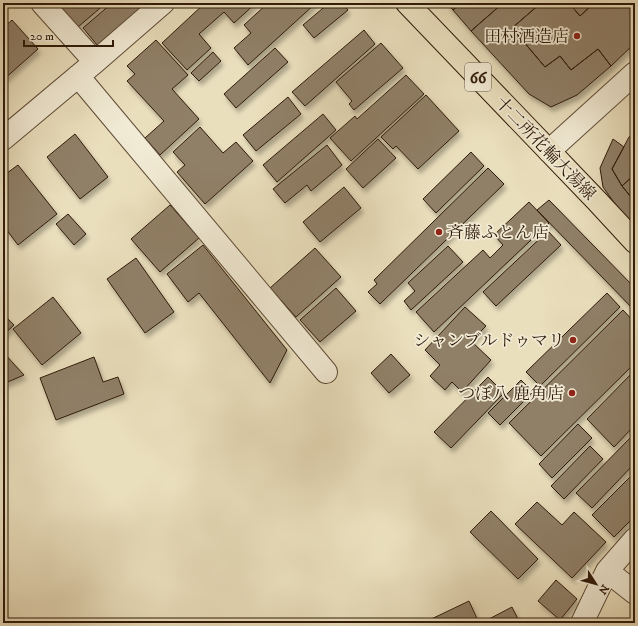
<svg xmlns="http://www.w3.org/2000/svg" width="638" height="626" viewBox="0 0 638 626" font-family="'IM FELL DW Pica','Noto Serif JP',serif">
  <defs>
    <filter id="shadow"><feDropShadow dx="2.5" dy="4.5" stdDeviation="2" flood-color="#0004"/></filter>
  </defs>
  <rect width="100%" height="100%" fill="#eadfbd"/>
  <filter id="stains"><feTurbulence type="fractalNoise" baseFrequency=".005" numOctaves="4"/><feColorMatrix values="0 0 0 0 .2 0 0 0 0 .09 0 0 0 0 .02 0 0 0 .5 -.17"/></filter>
  <radialGradient id="worn" r=".72"><stop offset=".6" stop-color="#630" stop-opacity="0"/><stop offset="1" stop-color="#630" stop-opacity=".3"/></radialGradient>
  <path fill="#908067" stroke="#2f1a09" filter="url(#shadow)" d="M 57,3 L 106,3 L 78,27 Z
    M 112,3 L 148,3 L 98,46 L 83,28 Z
    M 205,3 L 256,3 L 234,23 L 224,12 L 199,34 L 211,48 L 187,70 L 162,43 Z
    M 268,3 L 316,3 L 248,65 L 234,48 L 251,33 L 244,25 Z
    M 329,3 L 342,3 L 348,10 L 314,38 L 303,25 Z
    M 446,3 L 461,3 L 453,10 Z
    M 461,3 L 503,3 L 471,31 L 453,10 Z
    M 503,3 L 541,3 L 512,28 L 545,67 L 560,56 L 571,70 L 598,49 L 611,66 L 577,95 L 551,107 L 529,94 L 471,31 Z
    M 541,3 L 569,3 L 580,16 L 594,3 L 622,3 L 624,6 L 627,3 L 630,3 L 635,8 L 635,43 L 611,66 L 598,49 L 571,70 L 560,56 L 545,67 L 512,28 Z
    M 569,3 L 594,3 L 580,16 Z
    M 12,20 L 38,49 L 3,80 L 3,28 Z
    M 364,30 L 375,44 L 305,106 L 292,92 Z
    M 156,40 L 188,75 L 172,89 L 199,119 L 160,155 L 145,138 L 164,121 L 127,81 L 135,74 L 127,66 Z
    M 381,43 L 403,68 L 354,110 L 349,104 L 352,101 L 336,82 Z
    M 275,48 L 288,62 L 236,108 L 224,94 Z
    M 213,52 L 221,61 L 199,81 L 191,73 Z
    M 406,75 L 424,94 L 351,161 L 330,138 L 355,116 L 357,119 Z
    M 426,95 L 459,131 L 418,169 L 396,146 L 393,149 L 381,137 Z
    M 288,97 L 301,114 L 256,151 L 243,135 Z
    M 323,114 L 336,130 L 277,182 L 263,165 Z
    M 200,127 L 223,153 L 236,142 L 253,161 L 205,204 L 177,172 L 185,165 L 173,152 Z
    M 635,131 L 635,174 L 622,186 L 612,169 L 629,137 Z
    M 75,134 L 108,177 L 80,199 L 47,157 Z
    M 378,139 L 396,158 L 363,188 L 346,169 Z
    M 613,139 L 624,147 L 612,169 L 622,186 L 635,202 L 635,227 L 620,211 L 603,187 L 600,168 Z
    M 327,145 L 342,165 L 311,191 L 307,185 L 285,203 L 273,189 Z
    M 471,152 L 484,166 L 436,213 L 423,199 Z
    M 18,165 L 57,214 L 18,245 L 3,225 L 3,176 Z
    M 488,168 L 504,184 L 380,304 L 368,292 L 377,284 L 374,280 Z
    M 635,174 L 635,202 L 622,186 Z
    M 344,187 L 361,208 L 320,242 L 303,222 Z
    M 549,200 L 635,288 L 635,311 L 537,210 Z
    M 529,202 L 549,223 L 434,332 L 416,312 L 483,250 L 490,258 L 503,245 L 494,235 Z
    M 170,205 L 199,238 L 160,272 L 131,239 Z
    M 68,214 L 86,234 L 74,245 L 56,224 Z
    M 548,231 L 561,245 L 496,306 L 483,292 Z
    M 203,245 L 287,350 L 270,383 L 199,293 L 188,302 L 167,274 Z
    M 448,246 L 463,262 L 411,310 L 404,301 L 415,291 L 408,283 Z
    M 315,248 L 341,277 L 296,317 L 270,288 Z
    M 136,258 L 174,312 L 145,333 L 107,279 Z
    M 336,288 L 356,311 L 320,342 L 300,320 Z
    M 607,293 L 620,307 L 540,386 L 526,372 Z
    M 53,297 L 81,333 L 42,365 L 13,329 Z
    M 465,307 L 486,326 L 471,341 L 491,360 L 462,392 L 452,382 L 445,390 L 430,376 L 440,365 L 425,350 Z
    M 623,310 L 635,323 L 635,363 L 541,456 L 509,423 Z
    M 3,314 L 14,325 L 3,335 Z
    M 3,352 L 24,375 L 3,384 Z
    M 391,354 L 410,375 L 389,393 L 371,373 Z
    M 94,357 L 103,382 L 118,377 L 124,394 L 56,420 L 40,378 Z
    M 635,370 L 635,425 L 614,447 L 587,419 Z
    M 488,377 L 504,393 L 451,448 L 434,432 Z
    M 521,380 L 533,392 L 500,425 L 488,413 Z
    M 578,424 L 592,438 L 552,478 L 539,464 Z
    M 635,433 L 635,463 L 592,508 L 576,493 Z
    M 590,446 L 603,459 L 564,499 L 551,486 Z
    M 635,472 L 635,516 L 614,537 L 592,515 Z
    M 537,502 L 562,525 L 574,512 L 606,542 L 572,578 L 515,524 Z
    M 491,511 L 538,559 L 518,579 L 470,532 Z
    M 556,580 L 577,599 L 560,620 L 538,601 Z
    M 469,601 L 479,623 L 423,623 Z
    M 512,607 L 520,623 L 491,623 L 489,619 Z"/>
  <g fill="none" stroke-linecap="round" stroke-linejoin="round">
    <g stroke="#5e4b36" stroke-width="24">
      <path id="minor" d="M 42,3 L 95,62
        M 78,76 L 326,372
        M 3,139 L 95,62 L 163,3
        M 607,571 L 635,593
        M 582,623 L 607,571 L 635,539"/>
    </g>
    <g stroke="#5e4b36" stroke-width="24">
      <path id="tertiary" d="M 549,151 L 635,73"/>
    </g>
    <g stroke="#2f1a09" stroke-width="24">
      <path id="primary" d="M 407,3 L 597,201 L 635,242"/>
    </g>
    <use href="#minor" stroke="#f1ead4" stroke-width="22"/>
    <use href="#tertiary" stroke="#f1ead4" stroke-width="22"/>
    <use href="#primary" stroke="#eadfbd" stroke-width="22"/>
  </g>
  <g fill="#8f2418" stroke="#f1ead4" stroke-width="1.5">
    <circle cx="577" cy="36" r="4"/>
    <circle cx="439" cy="232" r="4"/>
    <circle cx="573" cy="340" r="4"/>
    <circle cx="572" cy="393" r="4"/>
  </g>
  <g text-anchor="middle" stroke-width="3.5" stroke-linejoin="round" paint-order="stroke">
    <rect fill="#f1ead4" stroke="#695846" stroke-width="1" x="465" y="63" width="26" height="28" rx="3"/>
    <g font-size="16" font-weight="bold" fill="#2f1a09">
      <text x="478" y="83">66</text>
    </g>
    <g font-size="17" fill="#2f1a09" stroke="#f1ead4" text-anchor="end">
      <text x="569" y="42">田村酒造店</text>
      <text x="447" y="238" text-anchor="start">斉藤ふとん店</text>
      <text x="565" y="346">シャンブルドゥマリ</text>
      <text x="564" y="399">つぼ八 鹿角店</text>
    </g>
    <g font-size="17" fill="#2f1a09" stroke="#f1ead4">
      <text transform="translate(546 148) rotate(46)" y="6">十二所花輪大湯線</text>
    </g>
  </g>
  <rect width="638" height="626" fill="none" stroke="#eadfbd" stroke-width="16"/>
  <rect x="4" y="4" width="630" height="618" fill="none" stroke="#2f1a09" stroke-width="2"/>
  <rect x="8" y="8" width="622" height="610" fill="none" stroke="#2f1a09"/>
  <g transform="translate(596 584) rotate(126)" stroke="#f1ead4" stroke-width="3" paint-order="stroke">
  <path d="M0-3L7 15L0 10L-7 15Z" fill="#2f1a09"/>
  <text y="-6" font-size="11" font-weight="bold" text-anchor="middle" fill="#2f1a09">N</text>
  </g>
  <path d="M24 40v6h89v-6" fill="none" stroke="#2f1a09" stroke-width="2"/>
  <text x="30" y="40" font-size="12" fill="#2f1a09" stroke="#f1ead4" stroke-width="3" paint-order="stroke">20 m</text>
  <rect width="100%" height="100%" filter="url(#stains)"/>
  <rect width="100%" height="100%" fill="url(#worn)"/>
</svg>
